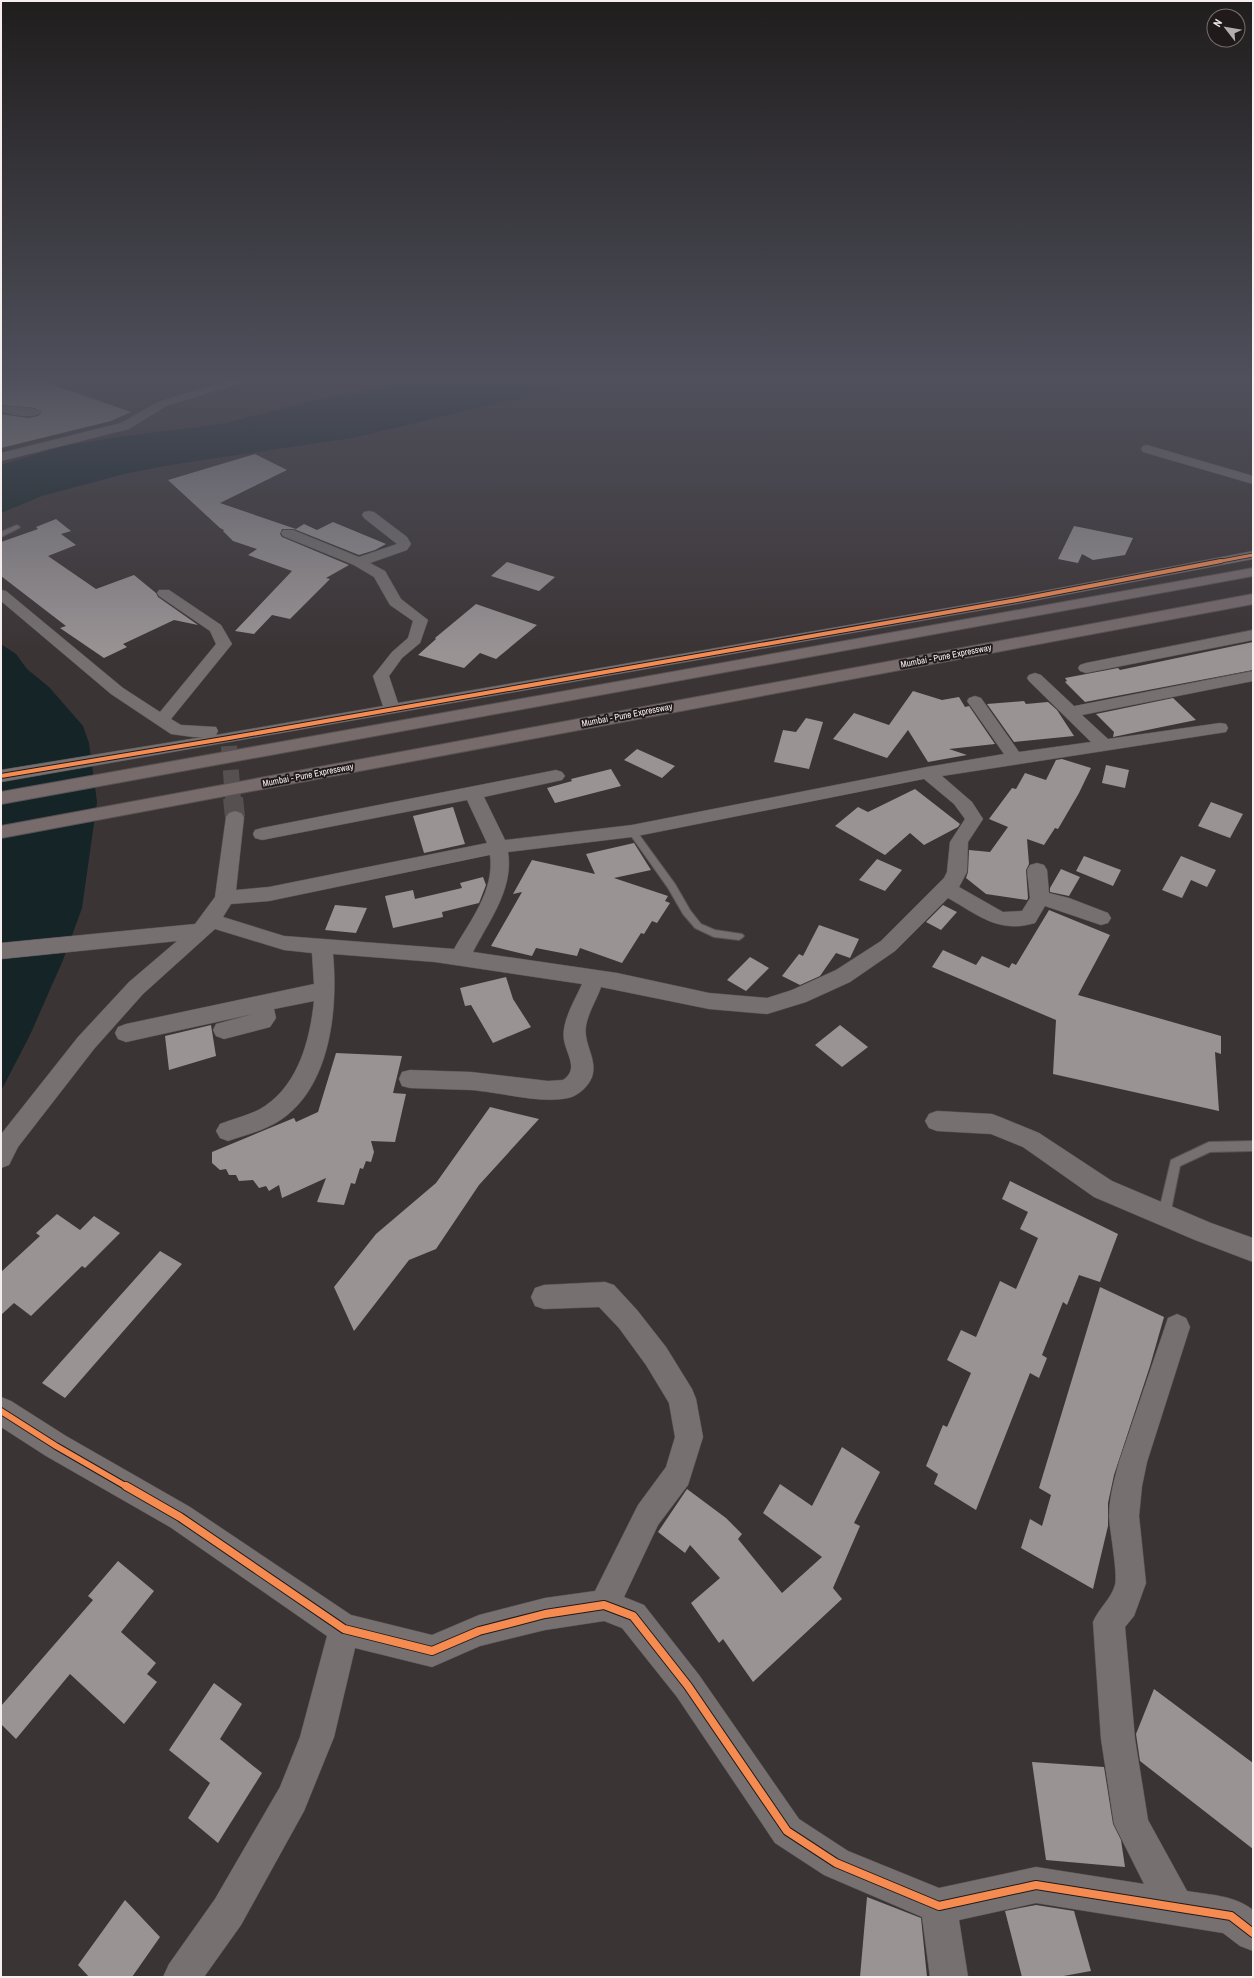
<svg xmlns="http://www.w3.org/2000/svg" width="1254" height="1978" viewBox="0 0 1254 1978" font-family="'Archivo Narrow',sans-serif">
  <rect width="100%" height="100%" fill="#3b3435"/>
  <path fill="#142427" d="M 441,376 L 620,376 L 555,393 L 504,402 L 353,438 L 170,465 L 124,474 L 42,496 L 1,513 L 1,465 L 60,447 L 117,437 L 222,424 L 310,401 Z
    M 1,644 L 16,654 L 27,669 L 49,687 L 83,726 L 89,743 L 97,802 L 82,908 L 63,960 L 30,1035 L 1,1091 Z"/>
  <path fill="#999394" d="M 1,376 L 28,376 L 131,412 L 111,421 L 1,448 L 1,414 L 28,418 L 38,416 L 42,412 L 35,408 L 1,405 Z
    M 255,454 L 287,470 L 220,503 L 296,529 L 304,524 L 317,530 L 333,522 L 386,544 L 375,550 L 359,555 L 294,529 L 282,529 L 280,534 L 282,537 L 349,565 L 326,578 L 330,579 L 290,619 L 272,615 L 254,634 L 235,631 L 292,571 L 248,555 L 257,549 L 233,541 L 223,531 L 224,530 L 220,528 L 168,480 Z
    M 56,519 L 71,531 L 61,534 L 76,545 L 48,556 L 96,589 L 134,575 L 156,593 L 158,597 L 198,625 L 174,620 L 123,644 L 127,647 L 104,658 L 60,628 L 66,626 L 1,576 L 1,542 L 38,529 L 36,527 Z
    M 1074,526 L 1133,538 L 1125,555 L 1093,560 L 1082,554 L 1078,563 L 1058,559 Z
    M 507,562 L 555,577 L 539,591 L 491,576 Z
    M 476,604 L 537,625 L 496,659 L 480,653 L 464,668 L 418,655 L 436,639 L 435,638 Z
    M 1253,642 L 1253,670 L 1085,702 L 1065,682 L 1067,681 L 1065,678 L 1118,668 L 1120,670 Z
    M 913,691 L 942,700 L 959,697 L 965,707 L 969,706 L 995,744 L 949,749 L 967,755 L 928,762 L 908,730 L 887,758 L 833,739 L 854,713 L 889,725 Z
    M 1173,698 L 1196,720 L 1113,737 L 1114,732 L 1096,714 Z
    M 1024,701 L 1026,704 L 1048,702 L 1057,710 L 1074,736 L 1014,742 L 987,704 Z
    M 806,718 L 823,722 L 809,769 L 774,762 L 783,730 L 796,732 Z
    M 637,749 L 675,766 L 662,778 L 624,760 Z
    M 1062,759 L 1091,768 L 1079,793 L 1058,829 L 1055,828 L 1044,845 L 1027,839 L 1029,864 L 1026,870 L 1028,898 L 1027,900 L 986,894 L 966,878 L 968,872 L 969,850 L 990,852 L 1008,827 L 989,819 L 1012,788 L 1016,789 L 1025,773 L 1046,780 L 1056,760 Z
    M 1106,765 L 1129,770 L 1125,788 L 1102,783 Z
    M 611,769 L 621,786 L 555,803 L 547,788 L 572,781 L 571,779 Z
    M 915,789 L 960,824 L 958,827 L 924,845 L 910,833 L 885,855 L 835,826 L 858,807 L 868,812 Z
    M 1211,802 L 1243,814 L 1230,838 L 1198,826 Z
    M 453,807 L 465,844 L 424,853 L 413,816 Z
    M 634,843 L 651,870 L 614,878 L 668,896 L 665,901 L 670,903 L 657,923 L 652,921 L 644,934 L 641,933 L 622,963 L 580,948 L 577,956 L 536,948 L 532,956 L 491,946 L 522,892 L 513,894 L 532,860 L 595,874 L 586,854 Z
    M 1084,856 L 1121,870 L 1113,886 L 1076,871 Z
    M 1181,856 L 1216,870 L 1207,887 L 1191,880 L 1182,898 L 1162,890 Z
    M 877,859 L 902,870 L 885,891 L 859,880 Z
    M 1061,869 L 1080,877 L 1069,896 L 1050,892 L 1050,888 Z
    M 483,877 L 486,885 L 479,903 L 442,912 L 443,917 L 393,928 L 385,896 L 413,890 L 415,899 L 462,888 L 460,883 Z
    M 335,905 L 367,908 L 356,933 L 325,930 Z
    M 943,905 L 957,912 L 941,930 L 926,922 Z
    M 1049,910 L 1110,935 L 1078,995 L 1221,1036 L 1221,1054 L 1215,1052 L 1219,1111 L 1053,1074 L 1056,1020 L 932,967 L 943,950 L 976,965 L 982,956 L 1009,968 L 1012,963 L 1016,965 Z
    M 819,925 L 859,939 L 850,958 L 836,953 L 820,976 L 800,985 L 782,976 L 799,954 L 803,956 Z
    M 750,957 L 769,968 L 746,991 L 727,980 Z
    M 506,977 L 513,999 L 531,1027 L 493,1043 L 471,1005 L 465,1006 L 460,988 Z
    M 211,1025 L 216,1056 L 169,1070 L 165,1036 Z
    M 840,1025 L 868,1047 L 842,1067 L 815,1045 Z
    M 336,1053 L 402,1056 L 393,1093 L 406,1094 L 395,1142 L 371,1141 L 374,1152 L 371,1162 L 366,1161 L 363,1169 L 360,1168 L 355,1184 L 351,1183 L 344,1205 L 317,1202 L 326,1178 L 282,1198 L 279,1185 L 269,1191 L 266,1186 L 259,1188 L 253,1180 L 239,1181 L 236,1175 L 229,1175 L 226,1169 L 220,1170 L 212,1163 L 212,1152 L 294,1118 L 296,1122 L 318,1112 Z
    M 490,1107 L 539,1119 L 479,1185 L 436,1249 L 409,1260 L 354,1331 L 334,1287 L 376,1234 L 436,1183 Z
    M 1010,1181 L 1118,1234 L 1100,1282 L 1079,1275 L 1067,1305 L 1063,1302 L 1042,1355 L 1047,1358 L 1039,1378 L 1030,1373 L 976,1510 L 934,1484 L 938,1474 L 926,1466 L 943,1425 L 947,1427 L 971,1373 L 947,1360 L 961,1330 L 976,1337 L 1000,1281 L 1016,1289 L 1038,1238 L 1020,1229 L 1028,1212 L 1002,1199 Z
    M 57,1214 L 80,1230 L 94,1216 L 120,1233 L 85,1268 L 82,1266 L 31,1316 L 14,1303 L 1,1315 L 1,1272 L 40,1236 L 36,1233 Z
    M 160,1251 L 182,1264 L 65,1398 L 42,1383 Z
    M 1100,1287 L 1164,1317 L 1150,1366 L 1114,1475 L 1108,1503 L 1108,1526 L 1093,1589 L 1021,1548 L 1030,1519 L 1042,1526 L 1051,1495 L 1039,1488 Z
    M 842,1447 L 880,1472 L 854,1523 L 860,1526 L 833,1588 L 842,1599 L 753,1682 L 723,1639 L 719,1643 L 691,1603 L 720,1578 L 690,1545 L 685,1553 L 658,1532 L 687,1489 L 726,1518 L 742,1534 L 738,1539 L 782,1593 L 822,1557 L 763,1513 L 780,1484 L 812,1506 Z
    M 118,1561 L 154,1591 L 121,1632 L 156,1663 L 147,1674 L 157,1682 L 124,1724 L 70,1674 L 16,1739 L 1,1724 L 1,1706 L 93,1600 L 88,1596 Z
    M 214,1683 L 242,1704 L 220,1739 L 262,1773 L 218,1843 L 188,1818 L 210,1783 L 169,1750 Z
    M 1154,1689 L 1253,1763 L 1253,1849 L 1140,1761 L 1136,1734 Z
    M 1032,1762 L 1104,1767 L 1113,1824 L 1121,1840 L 1125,1867 L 1046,1860 Z
    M 867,1897 L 921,1918 L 927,1977 L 860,1977 Z
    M 125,1900 L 160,1937 L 132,1977 L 89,1977 L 78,1965 Z
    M 1036,1905 L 1074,1911 L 1091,1971 L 1058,1977 L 1022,1977 L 1005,1911 Z"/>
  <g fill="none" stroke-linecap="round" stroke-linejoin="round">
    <path stroke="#575051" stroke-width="16" stroke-dasharray="16 8" stroke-linecap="butt" d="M 229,746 L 233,799"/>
    <path stroke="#575051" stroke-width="20" stroke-dasharray="20 10" stroke-linecap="butt" d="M 233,798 L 235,817"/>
    <g stroke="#585354" stroke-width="2">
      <path id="service" d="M 17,525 L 20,527 L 19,528 L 1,537 L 1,532 Z
        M 632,828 L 635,829 L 675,884 L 690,910 L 701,924 L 715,930 L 742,934 L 744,936 L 742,938 L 739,940 L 714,937 L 695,928 L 683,914 L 668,888 L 629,833 L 628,831 L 629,829 Z
        M 1253,1141 L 1253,1151 L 1210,1152 L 1180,1166 L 1170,1215 L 1168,1219 L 1164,1220 L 1160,1219 L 1158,1215 L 1171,1160 L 1209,1142 Z"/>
    </g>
    <g stroke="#585354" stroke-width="1">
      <path id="minor" d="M 243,376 L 260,376 L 258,378 L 166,406 L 129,429 L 1,461 L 1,453 L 121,423 L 158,402 Z
        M 1,406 C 10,407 37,407 41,412 C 34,420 10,414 1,412 Z
        M 1147,445 L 1253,476 L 1253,484 L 1143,452 L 1141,449 L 1143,446 Z
        M 369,511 L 374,512 L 407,537 L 411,544 L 407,550 L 370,563 L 385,571 L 401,599 L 428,620 L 420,643 L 402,658 L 389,676 L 398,703 L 1017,596 L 1253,551 L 1253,559 L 1017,604 L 1,782 L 1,770 L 203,737 L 193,737 L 171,734 L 111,694 L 1,601 L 1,590 L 6,591 L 123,688 L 160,712 L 216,644 L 210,631 L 159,596 L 157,593 L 159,590 L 169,590 L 221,625 L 232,644 L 171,719 L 181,725 L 216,727 L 218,731 L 216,735 L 383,706 L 373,676 L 392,652 L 408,638 L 413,621 L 390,605 L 374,577 L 354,565 L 283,536 L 281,533 L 283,530 L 293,530 L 359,557 L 397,544 L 364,518 L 362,515 L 364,512 Z
        M 1253,630 L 1253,640 L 1086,673 L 1080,671 L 1078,668 L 1080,665 L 1086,663 Z
        M 1253,671 L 1253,681 L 1082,715 L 1108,739 L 1220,723 L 1226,724 L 1228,728 L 1226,732 L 942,776 L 972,802 L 983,819 L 968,842 L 967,872 L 959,887 L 1003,912 L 1022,911 L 1030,898 L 1027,870 L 1030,865 L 1037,863 L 1044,865 L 1047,870 L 1049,893 L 1069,898 L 1108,913 L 1111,918 L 1108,923 L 1101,925 L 1045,906 L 1035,923 C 999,934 978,915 948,898 L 895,951 L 850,982 L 806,1002 L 767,1014 L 709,1009 L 601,987 C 597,999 588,1013 586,1026 C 583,1044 598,1059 592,1077 C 588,1087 578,1096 568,1098 C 542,1104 499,1092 471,1090 C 451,1089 430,1089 410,1088 L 402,1086 L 399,1079 L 402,1072 L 410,1070 L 471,1072 L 548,1081 L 563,1080 C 579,1069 567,1056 564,1040 C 561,1022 575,1000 582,984 L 435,962 L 333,954 C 338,1008 331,1085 282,1119 C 267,1130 245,1135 228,1141 L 220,1138 L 216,1131 L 220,1124 C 235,1118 252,1115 265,1106 C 299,1083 310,1039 314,1001 L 274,1009 L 276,1018 L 270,1027 L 224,1039 L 216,1036 L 213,1030 L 216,1024 L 253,1014 L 126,1042 L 118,1039 L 115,1033 L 118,1027 L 126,1024 L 314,984 L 312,953 L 284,950 L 215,929 L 143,994 L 94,1049 L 18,1147 L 9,1165 L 1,1168 L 2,1133 L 78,1037 L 129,982 L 177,941 L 1,959 L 1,943 L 195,924 L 215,897 L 226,817 L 229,813 L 235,811 L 241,813 L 244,817 L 236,890 L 269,887 L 487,843 L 467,800 L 262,840 L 255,838 L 253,834 L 255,830 L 262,828 L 556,770 L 562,772 L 565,776 L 562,780 L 484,797 L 505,840 L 632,825 L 927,767 L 1004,754 L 967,701 L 969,698 L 975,696 L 981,698 L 1019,752 L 1091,742 L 1029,681 L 1027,678 L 1029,675 L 1035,673 L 1041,675 L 1074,706 ZM 924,779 L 954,804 L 965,819 L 950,842 L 947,872 L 944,878 L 881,941 L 836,970 L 792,990 L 767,998 L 709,993 L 617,973 L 473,952 C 489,921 514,889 508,852 L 632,837 ZM 490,855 C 495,890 470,921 454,949 L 284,936 L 223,917 L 231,904 L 269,901 Z
        M 937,1111 L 992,1114 L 1000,1117 L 1039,1133 L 1112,1181 L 1211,1223 L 1253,1238 L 1253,1262 L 1195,1240 L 1094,1197 L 1023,1147 L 991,1134 L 937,1131 L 929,1128 L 925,1121 L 929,1114 Z
        M 605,1282 L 614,1285 L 637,1310 L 666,1347 L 692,1389 L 696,1399 L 703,1437 L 688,1485 L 658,1525 L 624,1597 L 644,1605 L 699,1675 L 799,1819 L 848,1851 L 939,1888 L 1036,1867 L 1144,1884 L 1114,1824 L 1101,1739 L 1093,1622 C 1099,1608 1111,1599 1115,1585 C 1118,1573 1110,1533 1109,1517 C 1109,1499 1114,1480 1119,1462 L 1168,1318 L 1177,1314 L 1186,1318 L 1190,1327 L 1147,1462 L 1142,1486 L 1139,1516 L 1146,1583 L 1134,1616 L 1125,1627 L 1135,1739 L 1148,1820 L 1187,1891 C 1210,1895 1234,1895 1253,1910 L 1253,1951 L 1240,1946 L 1223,1933 L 1036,1903 L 959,1920 L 968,1977 L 930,1977 L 922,1917 L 824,1875 L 775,1843 L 677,1697 L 622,1628 L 604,1621 L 545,1630 L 480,1646 L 432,1667 L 355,1648 L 334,1737 L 304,1811 L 241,1925 L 204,1977 L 163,1977 L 169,1964 L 215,1899 L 280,1787 L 300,1737 L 327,1636 L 170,1527 L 46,1456 L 1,1427 L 1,1397 L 11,1401 L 66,1436 L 190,1507 L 351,1615 L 432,1635 L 479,1615 L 545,1598 L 595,1591 L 638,1505 L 666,1467 L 675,1437 L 669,1403 L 646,1365 L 619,1328 L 599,1307 L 544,1309 L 535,1306 L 531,1297 L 535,1288 L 544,1285 Z"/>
    </g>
    <g stroke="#585354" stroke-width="2">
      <path id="motorway" d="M 1253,568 L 1253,576 L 1,804 L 1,792 Z
        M 1253,594 L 1253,604 L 1,838 L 1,826 Z"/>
    </g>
    <use href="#service" fill="#767070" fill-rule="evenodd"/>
    <use href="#minor" fill="#767070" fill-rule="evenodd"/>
    <use href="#motorway" fill="#776b6c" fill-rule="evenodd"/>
    <g stroke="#201a1b" stroke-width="4.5">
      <path id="cycleway-far3" d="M 1216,562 L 1253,555"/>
    </g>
    <g stroke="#201a1b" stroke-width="6">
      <path id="cycleway-far2" d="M 1,776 L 229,738 L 1017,600 L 1221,561"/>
    </g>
    <g stroke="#201a1b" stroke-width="8">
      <path id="cycleway-far1" d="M 1,1411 L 56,1446 L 127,1487"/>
    </g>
    <g stroke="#201a1b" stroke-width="10">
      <path id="cycleway" d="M 126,1486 L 180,1517 L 344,1629 L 432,1651 L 479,1631 L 545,1614 L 604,1605 L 633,1616 L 688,1686 L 787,1831 L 836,1863 L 939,1906 L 1036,1885 L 1231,1916 L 1253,1933"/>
    </g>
    <use href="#cycleway-far3" stroke="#f68b52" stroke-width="3"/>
    <use href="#cycleway-far2" stroke="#f68b52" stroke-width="4"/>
    <use href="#cycleway-far1" stroke="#f68b52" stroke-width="6"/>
    <use href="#cycleway" stroke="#f68b52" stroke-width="8"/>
  </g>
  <linearGradient id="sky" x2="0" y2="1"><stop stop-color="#201d1d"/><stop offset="0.58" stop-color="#4f505c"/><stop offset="1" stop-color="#4f505c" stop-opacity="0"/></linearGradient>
  <rect width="1254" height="653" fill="url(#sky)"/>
  <g text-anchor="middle" stroke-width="4" stroke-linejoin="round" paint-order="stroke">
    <g font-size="9" fill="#f6edee" stroke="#201a1b">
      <text transform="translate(946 656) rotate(-11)" y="3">Mumbai - Pune Expressway</text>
      <text transform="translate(627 715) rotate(-11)" y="3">Mumbai - Pune Expressway</text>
      <text transform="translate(308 775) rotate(-11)" y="3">Mumbai - Pune Expressway</text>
    </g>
  </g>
  <rect width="1254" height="1978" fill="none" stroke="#f6edee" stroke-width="4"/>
  <g transform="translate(1226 28) rotate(301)"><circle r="19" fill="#201a1b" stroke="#766e6f"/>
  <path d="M0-3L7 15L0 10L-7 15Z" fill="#b5acad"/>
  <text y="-6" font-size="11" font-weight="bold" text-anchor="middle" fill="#f6edee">N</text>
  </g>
</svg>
